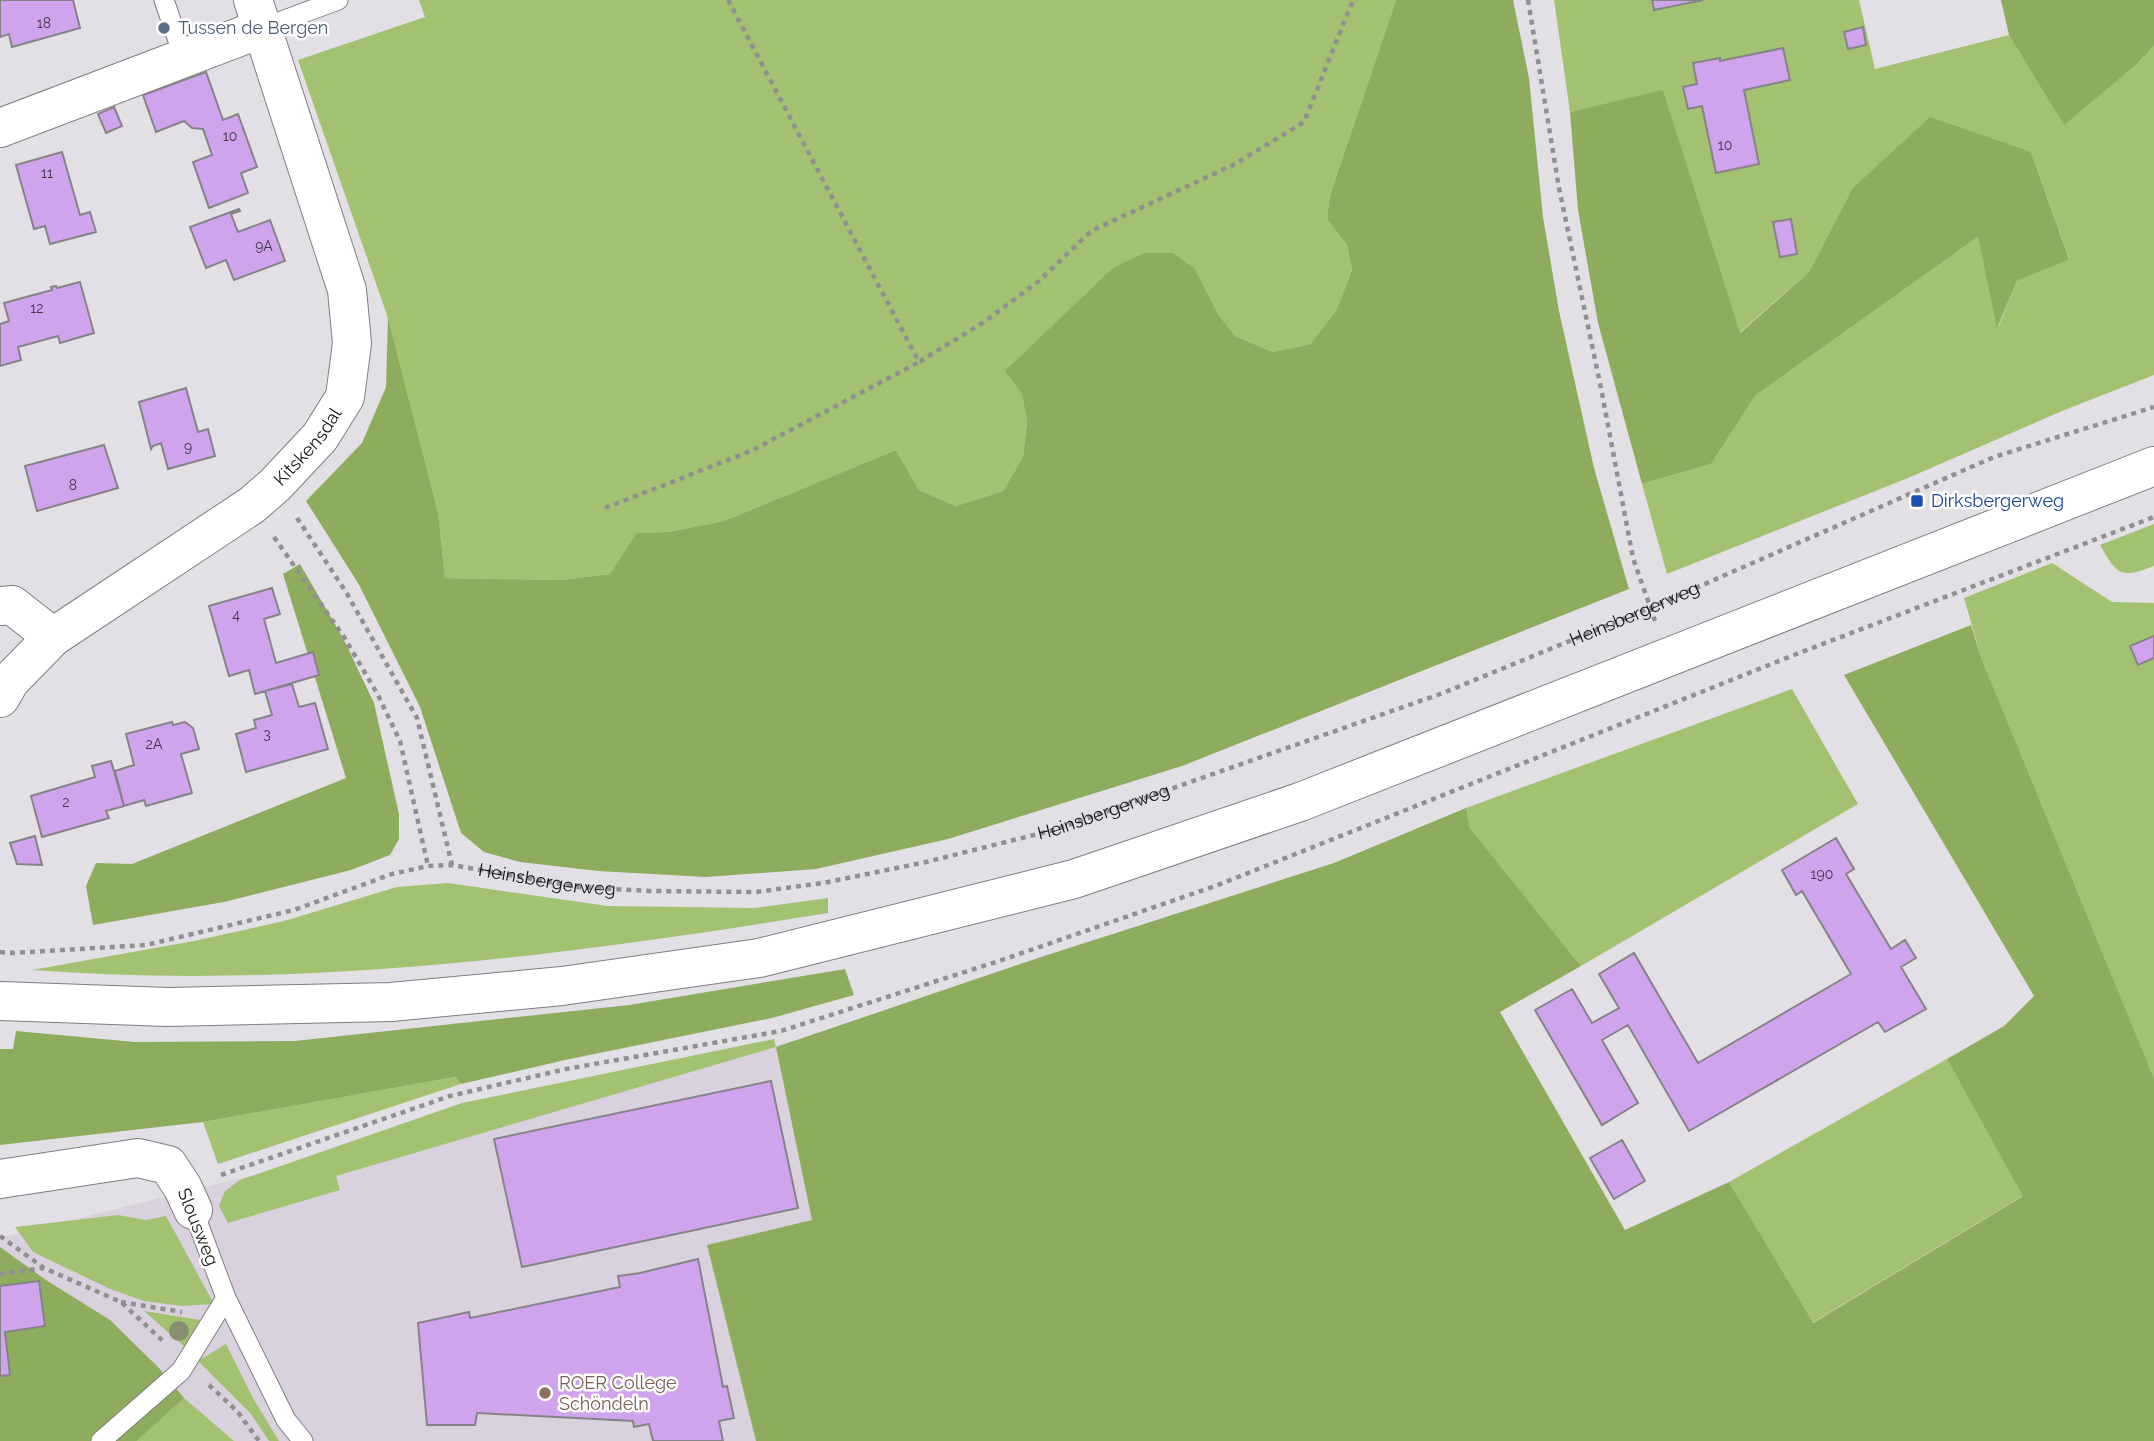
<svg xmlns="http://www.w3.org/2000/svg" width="2154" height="1441" viewBox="0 0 2154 1441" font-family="Raleway,sans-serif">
  <rect width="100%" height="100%" fill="#e3e0e5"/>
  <path fill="#d9d2de" d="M 828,1032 L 865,1441 L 0,1441 L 0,1238 Z"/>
  <path fill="#a2c272" d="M 419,0 L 1396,0 L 1330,195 L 1327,219 L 1347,245 L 1352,270 L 1336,311 L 1310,344 L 1273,352 L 1235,336 L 1218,314 L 1195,269 L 1022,394 L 1027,422 L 1023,457 L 1003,491 L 956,506 L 919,490 L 896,450 L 724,521 L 668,532 L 638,533 L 610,574 L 560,580 L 445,578 L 438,512 L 388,318 L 298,60 L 425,17 Z
    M 1554,0 L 1859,0 L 1875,69 L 2009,35 L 2064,124 L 2137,64 L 2154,46 L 2154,375 L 2062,411 L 1908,478 L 1667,574 L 1642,484 L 1711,464 L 1756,395 L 1978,237 L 1998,327 L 2017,281 L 2069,258 L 2031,152 L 1852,189 L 1809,272 L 1739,333 L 1663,91 L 1570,112 Z
    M 2154,524 L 2154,566 C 2121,579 2117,575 2100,545 Z
    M 2052,563 L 2112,602 L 2154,603 L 2154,1078 L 1981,657 L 1964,598 Z
    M 1792,689 L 1858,804 L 1581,966 L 1470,828 L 1466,808 Z
    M 448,883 L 608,906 L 755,908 L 828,898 L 828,913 C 565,956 299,990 32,970 L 194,941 L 284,921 L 397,887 Z
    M 774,1039 L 776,1047 L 336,1176 L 340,1190 L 228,1223 L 219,1206 L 225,1191 L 240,1180 L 462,1103 Z
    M 1947,1059 L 2024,1195 L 1812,1323 L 1729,1182 Z
    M 455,1077 L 461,1084 L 218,1164 L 203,1122 Z
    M 118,1215 L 146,1220 L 166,1216 L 214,1304 L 182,1306 L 144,1301 L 110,1289 L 33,1252 L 15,1227 Z
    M 144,1311 L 207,1321 L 186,1348 Z
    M 226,1344 L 253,1398 L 279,1441 L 269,1441 L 251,1414 L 198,1361 Z
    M 184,1398 L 234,1441 L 137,1441 Z"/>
  <path fill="#8dac5d" d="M 1396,0 L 1513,0 L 1529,78 L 1543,217 L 1559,311 L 1594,468 L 1629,589 L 1182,766 L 948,839 L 816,869 L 706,877 L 598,871 L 520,862 L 484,852 L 461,833 L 420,707 L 358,583 L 306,501 L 362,443 L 386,387 L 388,318 L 438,512 L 445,578 L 560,580 L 610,574 L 637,533 L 668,532 L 724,521 L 896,450 L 919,490 L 956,506 L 1003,491 L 1023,457 L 1027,422 L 1022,394 L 1005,371 L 1113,268 L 1144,253 L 1173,253 L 1195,269 L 1218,314 L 1235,336 L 1273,352 L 1310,344 L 1336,311 L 1352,270 L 1347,245 L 1327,219 L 1330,195 Z
    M 2001,0 L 2154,0 L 2154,46 L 2137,64 L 2064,125 L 2009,35 Z
    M 1663,90 L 1740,333 L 1809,272 L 1852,189 L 1930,117 L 2031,152 L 2069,259 L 2017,281 L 1997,328 L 1978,237 L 1756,395 L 1711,464 L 1642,484 L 1598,323 L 1578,210 L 1570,112 Z
    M 300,564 L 343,638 L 374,703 L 399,814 L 399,839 L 390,855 L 351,870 L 224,902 L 93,925 L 86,886 L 96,863 L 132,864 L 346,778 L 283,574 Z
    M 1971,625 L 1981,657 L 2154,1078 L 2154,1441 L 756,1441 L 707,1245 L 812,1220 L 776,1047 L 1041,957 L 1334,863 L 1466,808 L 1470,828 L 1581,966 L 1500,1012 L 1625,1230 L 1729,1182 L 1813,1323 L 2023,1196 L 1947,1059 L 2004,1026 L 2034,996 L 1844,675 Z
    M 845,969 L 854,995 L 772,1018 L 565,1060 L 461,1084 L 455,1077 L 203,1122 L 0,1145 L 0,1049 L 13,1049 L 16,1031 L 135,1042 L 295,1041 L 629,1005 Z
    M 0,1247 L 46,1280 L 110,1320 L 159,1368 L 184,1398 L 137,1441 L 0,1441 Z"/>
  <path fill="#d0a4ed" stroke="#868388" stroke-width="2" d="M 0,0 L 73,0 L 80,28 L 12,47 L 9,34 L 0,37 Z
    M 1652,0 L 1703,0 L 1654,10 Z
    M 1863,27 L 1866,45 L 1848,49 L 1844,32 Z
    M 1783,48 L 1790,80 L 1744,90 L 1759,164 L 1716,173 L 1702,106 L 1688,109 L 1683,87 L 1697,84 L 1693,63 L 1720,58 L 1720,61 Z
    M 206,72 L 223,120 L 238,114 L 257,167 L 241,173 L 248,193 L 209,208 L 193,162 L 212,155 L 203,129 L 192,128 L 184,121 L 156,132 L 143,95 Z
    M 114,107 L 122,126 L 106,133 L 98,114 Z
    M 62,152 L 80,215 L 90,212 L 96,232 L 50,244 L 45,226 L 34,229 L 16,165 Z
    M 239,209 L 240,211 L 231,214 L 238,232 L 270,220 L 285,261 L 234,280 L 226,260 L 206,268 L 190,227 Z
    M 1791,219 L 1797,254 L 1780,257 L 1773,222 Z
    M 80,282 L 94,333 L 60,343 L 58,336 L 18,347 L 21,360 L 0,366 L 0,324 L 9,321 L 4,303 L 52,290 L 51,287 L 56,286 L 57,288 Z
    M 186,388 L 198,432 L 208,429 L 215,456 L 168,469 L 161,443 L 153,446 L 151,449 L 139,402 Z
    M 104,445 L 118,488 L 37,511 L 25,466 Z
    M 272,588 L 280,614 L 264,619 L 276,663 L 313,652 L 319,675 L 255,694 L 249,670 L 229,676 L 209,606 Z
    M 2154,636 L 2154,658 L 2138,665 L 2130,646 Z
    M 292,684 L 299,707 L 315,703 L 328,749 L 246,772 L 236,734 L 256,728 L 254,720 L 272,715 L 265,691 Z
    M 172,722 L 173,725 L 185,722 L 193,728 L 199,749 L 181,754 L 192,793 L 146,806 L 144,800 L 124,806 L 115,771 L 134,765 L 126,734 Z
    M 111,761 L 124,806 L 106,811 L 109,818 L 42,837 L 31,796 L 95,777 L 92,766 Z
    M 35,836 L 42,865 L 17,864 L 10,843 Z
    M 1836,838 L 1854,869 L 1846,874 L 1891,949 L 1905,940 L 1916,958 L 1901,967 L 1926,1009 L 1885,1032 L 1878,1022 L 1689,1131 L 1628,1025 L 1602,1040 L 1638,1103 L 1602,1125 L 1535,1010 L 1572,989 L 1592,1023 L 1619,1008 L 1599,974 L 1634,953 L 1698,1063 L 1851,974 L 1802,891 L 1796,895 L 1782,870 Z
    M 771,1081 L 798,1208 L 522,1267 L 494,1139 Z
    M 1622,1140 L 1645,1181 L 1614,1199 L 1590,1158 Z
    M 698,1259 L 723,1387 L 727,1386 L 734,1418 L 719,1421 L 723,1441 L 653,1441 L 649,1424 L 634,1427 L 633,1421 L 477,1413 L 475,1425 L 427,1425 L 418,1323 L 469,1312 L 470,1318 L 620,1287 L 618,1276 L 640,1273 Z
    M 39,1281 L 45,1326 L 5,1332 L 10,1375 L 0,1376 L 0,1286 Z"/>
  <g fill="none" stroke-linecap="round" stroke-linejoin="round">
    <g stroke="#807d82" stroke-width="21">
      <path id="lane" d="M 164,0 L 184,58
        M 263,28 L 338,0
        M 193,1210 L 226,1298 L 286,1420 L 303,1441
        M 101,1441 L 181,1371 L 226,1298"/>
    </g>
    <g stroke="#807d82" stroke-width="40">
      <g id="street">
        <path d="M 0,128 L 263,28"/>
        <path d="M 0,606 L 12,605 L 53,637"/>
        <path id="s2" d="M 0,698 L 10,681 L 53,637 L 252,505 L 275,485 L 320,437 L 345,397 L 352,343 L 347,290 L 253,0"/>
        <path d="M 0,1179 L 138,1158 L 168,1165 L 183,1188 L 193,1210"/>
      </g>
    </g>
    <g stroke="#807d82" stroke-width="40">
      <path id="secondary" d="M 0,1001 L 168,1007 L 391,1002 L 562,986 L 759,958 L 1074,879 L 1300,802 L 2154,466"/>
    </g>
    <g stroke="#918f92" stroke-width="4.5" stroke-dasharray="5 5" stroke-linecap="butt">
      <path d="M 728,0 L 919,362 L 984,322 L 1039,281 L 1091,231 L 1235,164 L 1304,122 L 1353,0"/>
      <path d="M 1528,0 L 1559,188 L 1601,388 L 1633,558 L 1655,621"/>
      <path d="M 605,508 L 751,451 L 919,362"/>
      <path d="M 297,518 L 346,592 L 417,718 L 452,865"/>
      <path d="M 274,537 L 344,637 L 378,695 L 400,741 L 428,866"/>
      <path id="s1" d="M 0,952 L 12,953 L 146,945 L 294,910 L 392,874 L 428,866 L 452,865 L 578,887 L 649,891 L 756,892 L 823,883 L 926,862 L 1054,830 L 1443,693 L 1650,608 L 1994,457 L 2154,407"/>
      <path d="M 221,1175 L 450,1096 L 566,1069 L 781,1031 L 999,961 L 1218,885 L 1794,655 L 2154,517"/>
      <path d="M 0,1236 L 44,1268 L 121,1302 L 165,1343"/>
      <path d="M 0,1274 L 44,1268"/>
      <path d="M 121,1302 L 182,1312"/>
      <path d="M 209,1385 L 237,1411 L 259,1441"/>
    </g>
    <use href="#lane" stroke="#fff" stroke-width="19"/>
    <use href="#street" stroke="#fff" stroke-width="38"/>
    <use href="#secondary" stroke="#fff" stroke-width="38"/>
  </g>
  <circle fill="#868f72" cx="179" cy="1331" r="10"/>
  <circle fill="#5c6f8a" stroke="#fff" stroke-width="2.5" cx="164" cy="28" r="7"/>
  <rect fill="#1a4fb4" stroke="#fff" stroke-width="2.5" x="1910" y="494" width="14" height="14" rx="3.5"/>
  <circle fill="#8d6e63" stroke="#fff" stroke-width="2.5" cx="545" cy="1393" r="7"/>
  <g text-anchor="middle" stroke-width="5" stroke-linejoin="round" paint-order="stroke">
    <g font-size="14" fill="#42364a">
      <text x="44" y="28">18</text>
      <text x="230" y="141">10</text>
      <text x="1725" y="150">10</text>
      <text x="47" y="178">11</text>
      <text x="264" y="251">9A</text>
      <text x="37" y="313">12</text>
      <text x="188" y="452">9</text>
      <text x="73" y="490">8</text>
      <text x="236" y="620">4</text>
      <text x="267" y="739">3</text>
      <text x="154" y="749">2A</text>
      <text x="66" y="807">2</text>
      <text x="1822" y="879">190</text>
    </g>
    <g font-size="18" fill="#4e5e75" stroke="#fff" text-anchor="start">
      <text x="178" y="34">Tussen de Bergen</text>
    </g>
    <g font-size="18" fill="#121113" stroke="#fff">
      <text dy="6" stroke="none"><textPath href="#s2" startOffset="401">Kitskensdal</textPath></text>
      <text dy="6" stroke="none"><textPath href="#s1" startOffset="1694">Heinsbergerweg</textPath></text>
      <text dy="6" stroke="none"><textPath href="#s1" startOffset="1127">Heinsbergerweg</textPath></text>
      <text dy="6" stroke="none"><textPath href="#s1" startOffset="560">Heinsbergerweg</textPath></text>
      <text transform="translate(198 1227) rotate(68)" y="6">Slousweg</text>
    </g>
    <g font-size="18" fill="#164399" stroke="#fff" text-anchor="start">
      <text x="1931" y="507">Dirksbergerweg</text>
    </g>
    <g font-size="18" fill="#785e54" stroke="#fff" text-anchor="start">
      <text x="559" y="1389">ROER College<tspan x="559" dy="21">Schöndeln</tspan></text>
    </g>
  </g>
</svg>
